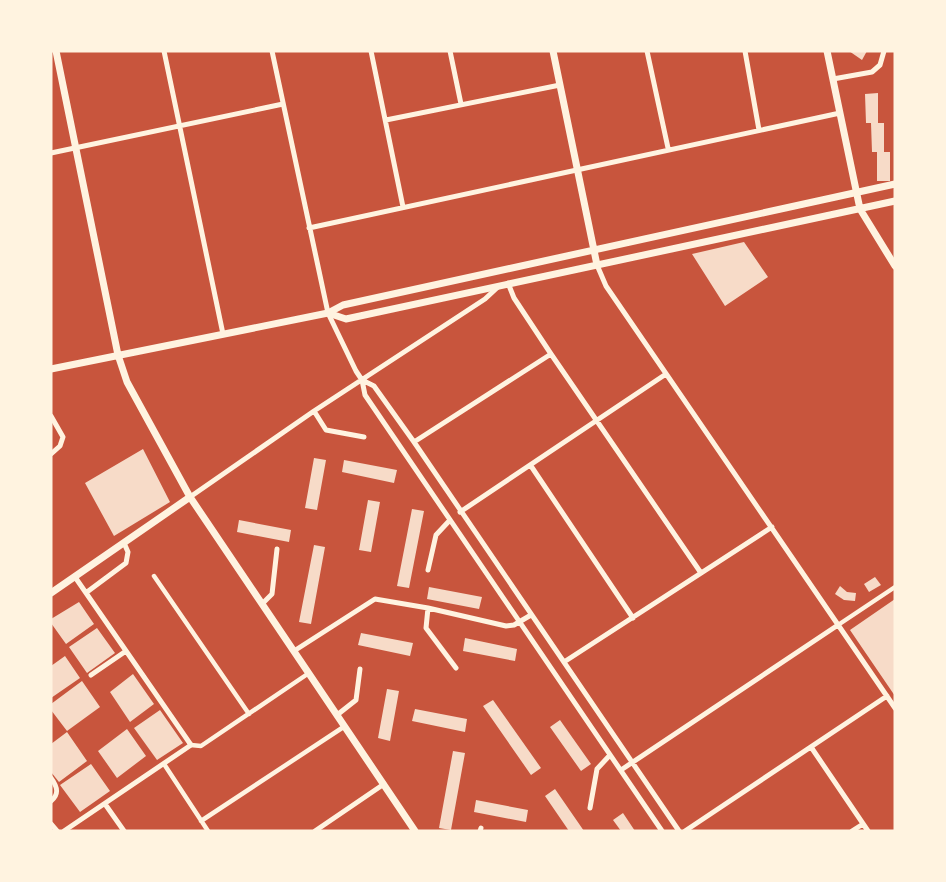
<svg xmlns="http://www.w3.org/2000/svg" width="946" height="882" viewBox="0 0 946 882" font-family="'DM Sans',sans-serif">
  <rect width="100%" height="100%" fill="#c8553d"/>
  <path fill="#f7dbc8" d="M 849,51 L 867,51 L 862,60 Z
    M 878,93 L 878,123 L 884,123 L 884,152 L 890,152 L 890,181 L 877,181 L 877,152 L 872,152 L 871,123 L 866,123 L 865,94 Z
    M 744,242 L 768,277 L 725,306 L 692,254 Z
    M 143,449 L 170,502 L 114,536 L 85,483 Z
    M 314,458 L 326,460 L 317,510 L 305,508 Z
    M 344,460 L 397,470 L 394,483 L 342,472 Z
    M 368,500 L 380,502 L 371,552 L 359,550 Z
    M 412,509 L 424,511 L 409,588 L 397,586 Z
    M 239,520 L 291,530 L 289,542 L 237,532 Z
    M 314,545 L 325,547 L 311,624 L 299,622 Z
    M 875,577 L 881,585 L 869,592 L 864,584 Z
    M 840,586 L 847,592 L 856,593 L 855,601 L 844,600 L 835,594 Z
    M 429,587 L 482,597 L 479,609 L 427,599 Z
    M 895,599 L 895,696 L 850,630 Z
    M 79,602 L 94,624 L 66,644 L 51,623 L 51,619 Z
    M 97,628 L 115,653 L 87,673 L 69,647 Z
    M 361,633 L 413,643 L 410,656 L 358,645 Z
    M 465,638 L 517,649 L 515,661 L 463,651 Z
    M 65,656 L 80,678 L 51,698 L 51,666 Z
    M 133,674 L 154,704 L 130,722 L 110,692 Z
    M 82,681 L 100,707 L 67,731 L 51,710 L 51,704 Z
    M 387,689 L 399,691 L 390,741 L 378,738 Z
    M 493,700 L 541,768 L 531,775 L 483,706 Z
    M 415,709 L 467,719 L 465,732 L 412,721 Z
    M 160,710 L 183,743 L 157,760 L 134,728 Z
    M 560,720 L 591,764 L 581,771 L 550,727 Z
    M 127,729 L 146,756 L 117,778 L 98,751 Z
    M 67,732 L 87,761 L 59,782 L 51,772 L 51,744 Z
    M 453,751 L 465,753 L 451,830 L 439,828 Z
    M 91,764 L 110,791 L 80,812 L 60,785 Z
    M 555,789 L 584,831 L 569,831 L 545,796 Z
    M 476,800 L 528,810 L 526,822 L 474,812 Z
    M 623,813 L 635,831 L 621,831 L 613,820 Z"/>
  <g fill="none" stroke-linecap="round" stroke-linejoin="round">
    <path stroke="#fff3e0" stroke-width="4.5" d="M 154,576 L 249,714
      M 838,625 L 895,587
      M 191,745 L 201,746 L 309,673
      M 164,764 L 208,831
      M 201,821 L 345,726"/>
    <path stroke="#fff3e0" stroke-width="5" d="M 164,51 L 223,334
      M 272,51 L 328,313 L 356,371 L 362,380 L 374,386 L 414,442 L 679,831
      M 371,51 L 403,207
      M 450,51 L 461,104
      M 647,51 L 668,148
      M 745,51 L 759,130
      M 833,79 L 872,72 L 880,65 L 884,51
      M 386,120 L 560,85
      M 51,153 L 283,104
      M 309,228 L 840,113
      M 597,265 L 606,286 L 895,708
      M 508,283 L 514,298 L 551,354 L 701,573
      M 362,380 L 365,395 L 662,831
      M 314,411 L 326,430 L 364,437
      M 51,416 L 63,437 L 60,446 L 51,454
      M 414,442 L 551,354
      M 531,466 L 633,618
      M 190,497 L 314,411 L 485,299 L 499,286
      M 460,512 L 666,374
      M 428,570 L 436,535 L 450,520
      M 87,592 L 126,563 L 128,552 L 124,543
      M 263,603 L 272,594 L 277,549
      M 428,608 L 426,628 L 456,668
      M 294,651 L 375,599 L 428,608 L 506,626 L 514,625 L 531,615
      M 564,662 L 772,527
      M 91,675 L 126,651
      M 337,715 L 356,700 L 360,669
      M 811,747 L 868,831
      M 621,770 L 838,625
      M 51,778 C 57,786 60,794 51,801
      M 105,804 L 124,831
      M 590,808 L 597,769 L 610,755
      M 51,824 L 57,831
      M 64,831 L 191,745 L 75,577
      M 315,831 L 384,784
      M 480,831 L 481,828
      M 685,831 L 887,696
      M 852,831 L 863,824"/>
    <path stroke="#fff3e0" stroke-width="7" d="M 56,51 L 118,355 L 127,382 L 190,497 L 415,831
      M 553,51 L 597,265
      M 827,51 L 860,209 L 895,266
      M 328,313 L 346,319 L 895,201
      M 51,369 L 328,313 L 343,305 L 895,184
      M 51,593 L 190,497"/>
  </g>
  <rect width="946" height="882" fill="none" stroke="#fff3e0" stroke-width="105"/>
</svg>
